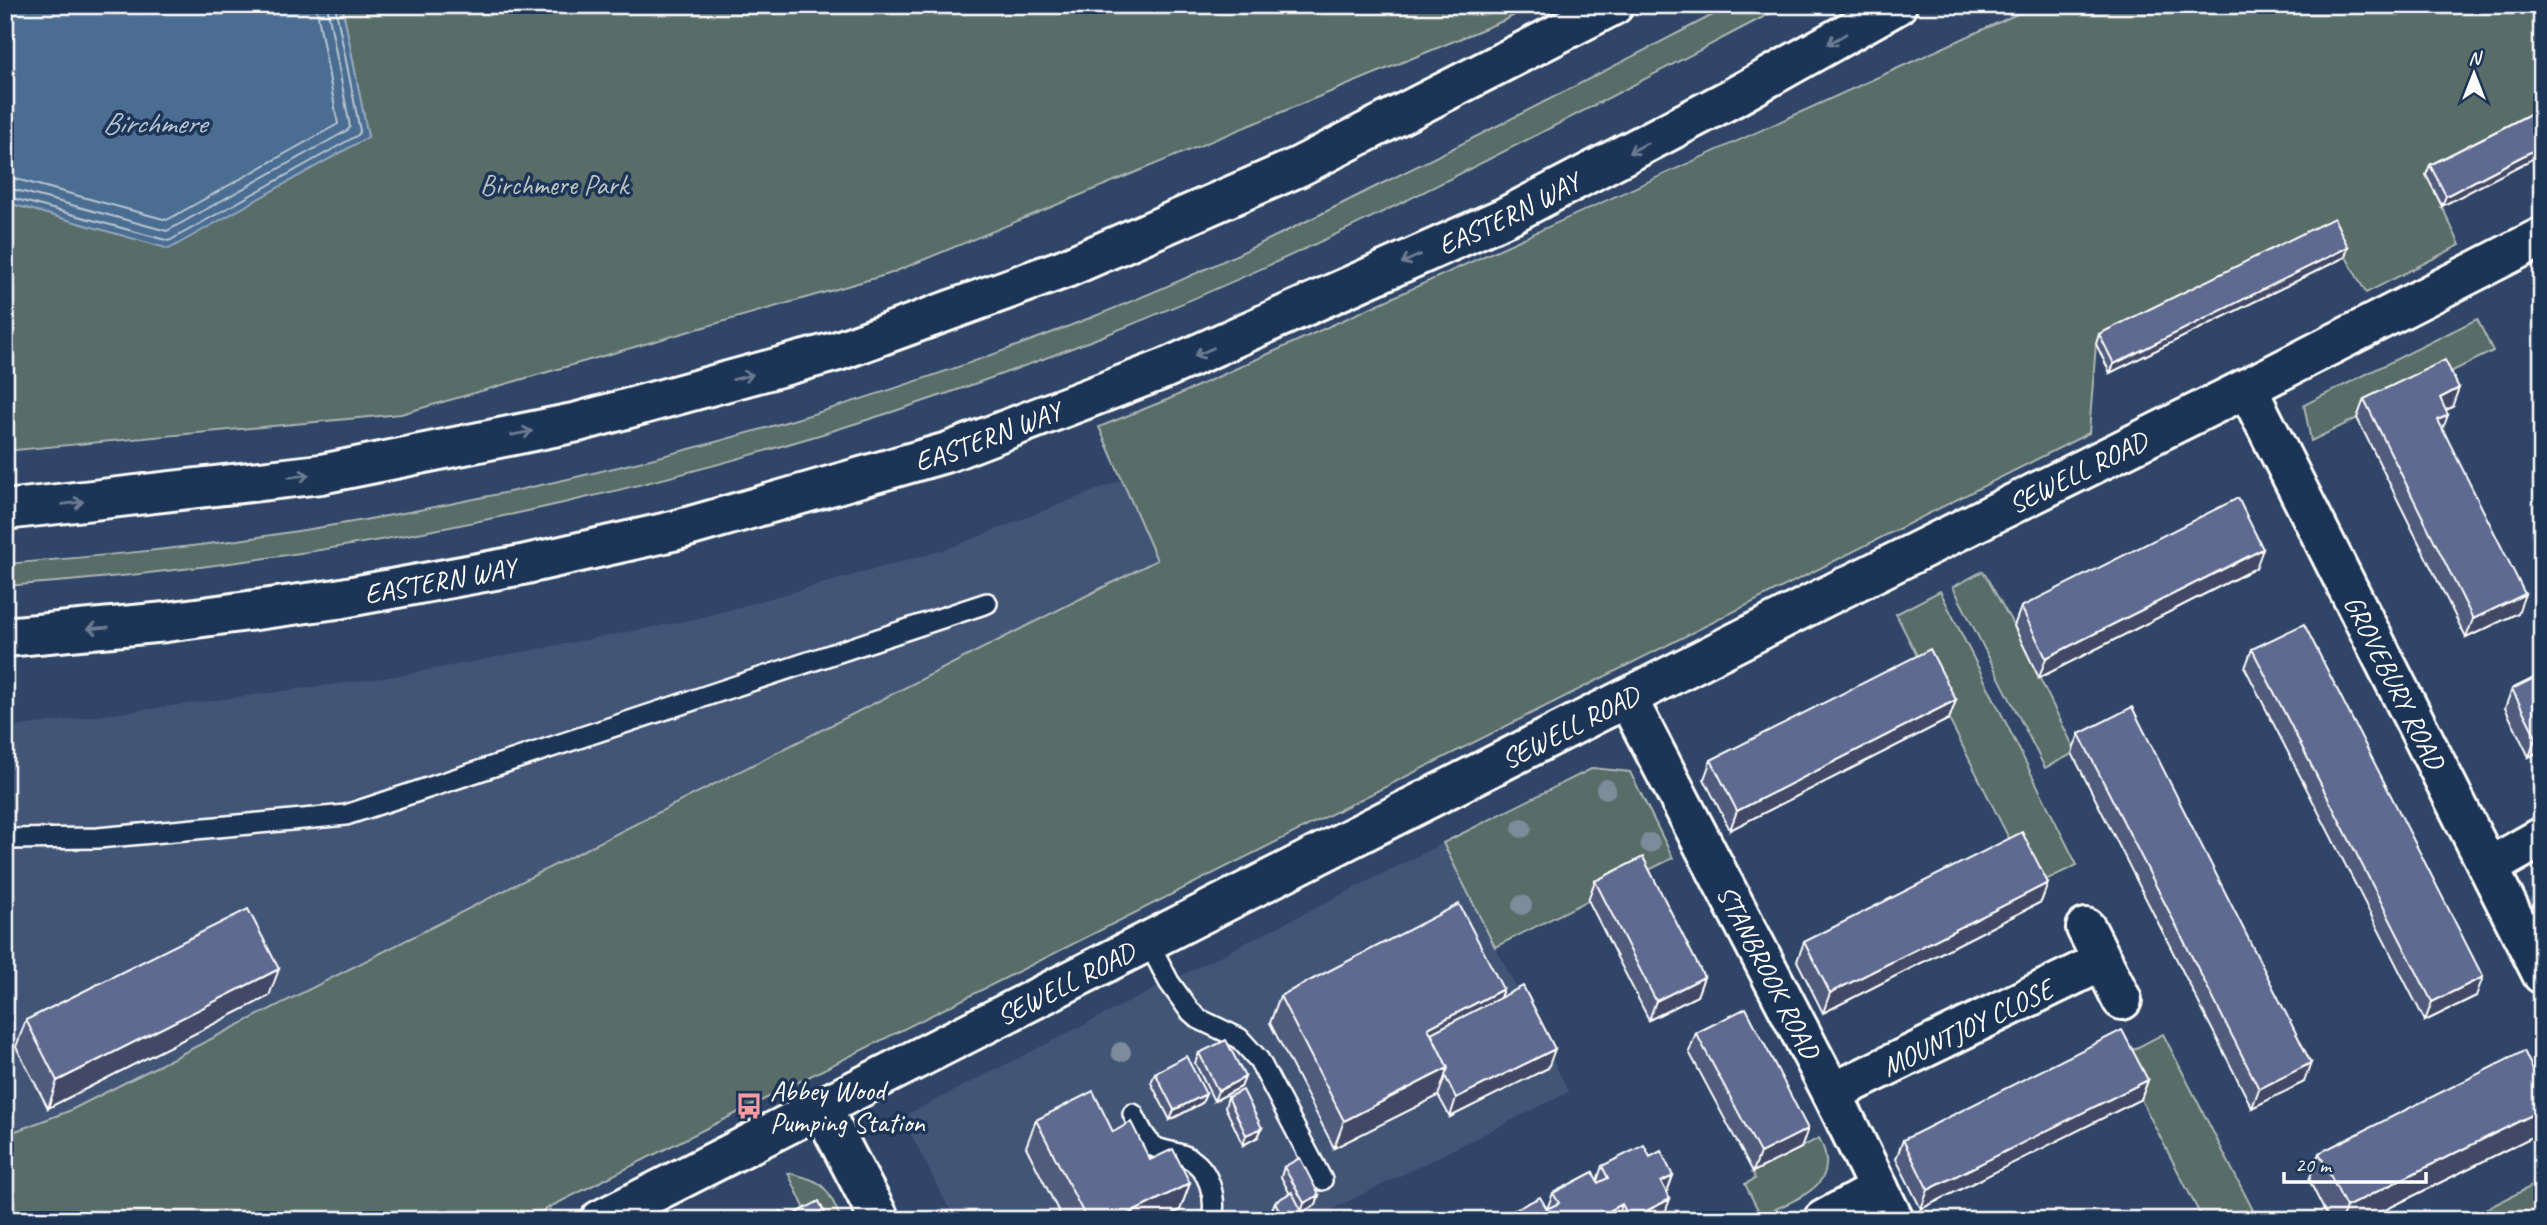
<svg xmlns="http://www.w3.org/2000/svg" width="2547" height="1225" viewBox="0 0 2547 1225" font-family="Caveat,sans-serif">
  <rect width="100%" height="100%" fill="#304568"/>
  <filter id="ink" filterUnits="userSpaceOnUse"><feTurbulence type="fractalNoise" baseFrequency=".0143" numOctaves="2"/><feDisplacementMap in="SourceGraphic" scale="14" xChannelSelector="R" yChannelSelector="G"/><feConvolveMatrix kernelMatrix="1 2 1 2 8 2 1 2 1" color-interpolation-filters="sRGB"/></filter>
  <g filter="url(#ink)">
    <path fill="#425477" d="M 1122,480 L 1157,560 L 69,1111 L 5,1135 L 5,728 L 397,676 L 696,619 L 944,550 Z
      M 1443,843 L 1569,1092 L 1311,1220 L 955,1220 L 902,1117 Z"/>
    <path fill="#586c67" stroke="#acb6b3" stroke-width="2" d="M 342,5 L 1533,5 L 1505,20 L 889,274 L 401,414 L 5,451 L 5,202 L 169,248 L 368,137 Z
      M 1732,5 L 1786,5 C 1562,122 1338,243 1103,336 C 753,474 380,560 5,586 L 5,564 C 88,557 170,550 252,538 C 539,496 825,423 1095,316 C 1192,278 1286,232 1379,185 C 1498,127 1614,66 1732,5 Z
      M 2037,5 L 2542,5 L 2542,116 L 2427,175 L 2460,245 L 2366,293 L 2330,228 L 2096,344 L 2089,433 L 524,1220 L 5,1220 L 5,1135 L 69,1111 L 1157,560 L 1099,427 L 1169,399 Z
      M 2477,319 L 2493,351 L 2311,441 L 2304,405 Z
      M 1983,571 L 2014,626 L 2076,752 L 2045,768 L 1953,587 Z
      M 1940,591 L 2077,865 L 2033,886 L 1896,614 Z
      M 1593,768 L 1630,772 L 1673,858 L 1495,947 L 1443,843 Z
      M 2163,1034 L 2258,1220 L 2203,1220 L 2119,1057 Z
      M 1819,1138 C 1845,1187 1796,1198 1761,1216 L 1745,1184 L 1755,1179 L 1753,1172 Z
      M 788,1173 C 826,1181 825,1186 842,1220 L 810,1220 Z
      M 2542,1181 L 2542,1220 L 2464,1220 Z"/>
    <path fill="#4b6d91" stroke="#93a7bd" stroke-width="2" d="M 5,5 L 342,5 L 368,137 L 169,249 L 5,202 Z"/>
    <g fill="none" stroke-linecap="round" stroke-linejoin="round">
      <path stroke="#b7c5d3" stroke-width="2" d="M 5,176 L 167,220 L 338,124 L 316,5
        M 5,187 L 167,231 L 348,130 L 350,127 L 327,5
        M 5,196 L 169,241 L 358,135 L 360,131 L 335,5"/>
      <g stroke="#fff" stroke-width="24">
        <path id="lane" d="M 5,839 L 98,838 L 346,815 L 987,603
          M 1148,941 L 1169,982 L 1189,1010 L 1199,1019 L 1239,1038 L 1259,1060 L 1322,1180
          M 1133,1114 C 1139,1125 1144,1140 1155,1147 C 1164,1152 1177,1152 1187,1157 C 1209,1168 1217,1197 1212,1220"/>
      </g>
      <g stroke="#fff" stroke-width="44">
        <g id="street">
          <path id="s1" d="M 2247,388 L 2542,974"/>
          <path id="s2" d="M 1627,698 L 1832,1093 L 1894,1220"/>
          <path d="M 2489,867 L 2542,837"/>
          <path d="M 2086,928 L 2122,1000"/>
          <path id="s3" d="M 1832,1093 L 2103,961"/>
          <path d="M 821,1107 L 880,1220"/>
          <path id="s4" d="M 600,1220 L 1825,597 L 2247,388 L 2542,237"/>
          <path d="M 1823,1220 L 1879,1189"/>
        </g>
      </g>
      <g stroke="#fff" stroke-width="44">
        <g id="primary">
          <path d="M 5,510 L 321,474 L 578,422 L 838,351 L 1066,268 L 1298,167 L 1614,5"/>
          <path id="s5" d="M 5,637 L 166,622 L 337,599 L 522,565 L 677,530 L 948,452 L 1164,369 L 1505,217 L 1732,98 L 1897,5"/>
        </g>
      </g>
      <use href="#lane" stroke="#1d3557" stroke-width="19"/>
      <use href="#street" stroke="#1d3557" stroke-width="38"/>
      <use href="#primary" stroke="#1d3557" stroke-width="38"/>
    </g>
    <g fill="#7d8b9a">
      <circle cx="1606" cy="789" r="10"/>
      <circle cx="1522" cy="828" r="10"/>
      <circle cx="1650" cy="843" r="10"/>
      <circle cx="1522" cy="905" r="10"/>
      <circle cx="1121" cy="1052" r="10"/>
    </g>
    <path fill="#515b7d" stroke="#fff" stroke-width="2" d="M 2542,108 L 2442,206 L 2426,175 L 2430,165 Z
      M 2348,247 L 2345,257 L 2110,373 L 2096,344 L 2099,334 Z
      M 2364,399 L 2452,407 L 2446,410 L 2443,429 L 2518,613 L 2466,638 L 2357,418 Z
      M 2256,568 L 2039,678 L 2014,626 L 2021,607 Z
      M 2252,649 L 2476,996 L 2425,1021 L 2245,668 Z
      M 2542,674 L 2542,750 L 2529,757 L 2505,708 L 2512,689 Z
      M 1956,700 L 1949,719 L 1730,830 L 1704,779 L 1711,760 Z
      M 2079,734 L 2304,1082 L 2252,1108 L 2072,753 Z
      M 1595,881 L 1704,977 L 1697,996 L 1649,1020 L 1588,900 Z
      M 2048,883 L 2041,902 L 1823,1013 L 1797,961 L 1804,942 Z
      M 1503,989 L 1500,998 L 1548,1068 L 1450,1117 L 1438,1095 L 1334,1148 L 1270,1023 L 1280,996 Z
      M 269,996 L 48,1108 L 16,1047 L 26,1020 Z
      M 1696,1033 L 1801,1148 L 1753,1172 L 1689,1052 Z
      M 1199,1053 L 1245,1077 L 1241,1087 L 1214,1101 L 1195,1063 Z
      M 1155,1073 L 1202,1103 L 1170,1120 L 1151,1083 Z
      M 2148,1080 L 2141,1099 L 1921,1209 L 1896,1159 L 1903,1140 Z
      M 2542,1088 L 2542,1129 L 2540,1133 L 2365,1220 L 2329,1220 L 2309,1180 L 2319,1153 Z
      M 1228,1097 L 1262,1128 L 1258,1137 L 1243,1145 L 1225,1107 Z
      M 1036,1120 L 1113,1132 L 1150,1160 L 1190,1183 L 1180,1210 L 1161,1220 L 1063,1220 L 1026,1147 Z
      M 1602,1166 L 1667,1193 L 1663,1218 L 1660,1220 L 1498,1220 L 1499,1218 L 1547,1209 L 1553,1193 L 1597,1181 Z
      M 1284,1167 L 1319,1195 L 1316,1205 L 1302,1212 L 1299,1220 L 1275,1220 L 1271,1212 L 1275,1202 L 1290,1194 L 1281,1177 Z"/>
    <path fill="#424a66" stroke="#fff" stroke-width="2" d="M 2542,146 L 2542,154 L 2442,206 L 2446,196 Z
      M 2348,247 L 2345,257 L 2110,373 L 2114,364 Z
      M 2459,388 L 2452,407 L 2433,417 L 2440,398 Z
      M 2448,415 L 2441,434 L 2438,420 Z
      M 2263,549 L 2256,568 L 2039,678 L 2046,658 Z
      M 2525,594 L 2518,613 L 2466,638 L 2473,619 Z
      M 1956,700 L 1949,719 L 1730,830 L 1737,811 Z
      M 2542,735 L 2542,750 L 2529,757 L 2536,737 Z
      M 2048,883 L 2041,902 L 1823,1013 L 1830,993 Z
      M 279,969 L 269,996 L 48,1108 L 57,1081 Z
      M 1704,977 L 1697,996 L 1649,1020 L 1656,1001 Z
      M 2483,977 L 2476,996 L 2425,1021 L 2432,1002 Z
      M 1503,989 L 1493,1017 L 1431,1048 L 1428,1028 Z
      M 1555,1049 L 1548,1068 L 1450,1117 L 1456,1098 Z
      M 2311,1063 L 2304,1082 L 2252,1108 L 2259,1089 Z
      M 1448,1068 L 1438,1096 L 1334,1148 L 1344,1121 Z
      M 1245,1077 L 1241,1087 L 1214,1101 L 1218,1091 Z
      M 2148,1080 L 2141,1099 L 1921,1209 L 1928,1190 Z
      M 1206,1094 L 1202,1103 L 1170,1120 L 1174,1110 Z
      M 2542,1110 L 2542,1129 L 2540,1133 L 2365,1220 L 2341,1220 L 2346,1207 Z
      M 1262,1128 L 1258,1137 L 1243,1145 L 1246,1135 Z
      M 1808,1129 L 1801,1148 L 1753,1172 L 1760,1153 Z
      M 1673,1176 L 1666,1195 L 1661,1182 Z
      M 1190,1183 L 1180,1210 L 1161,1220 L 1117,1220 Z
      M 1319,1195 L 1316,1205 L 1302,1212 L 1299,1220 L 1286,1220 L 1301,1213 L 1304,1203 Z
      M 1670,1199 L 1663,1218 L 1660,1220 L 1629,1220 Z
      M 1622,1204 L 1617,1220 L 1611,1210 Z"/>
    <path fill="#5e6a91" stroke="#fff" stroke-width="2" d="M 2542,108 L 2542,146 L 2446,196 L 2430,165 Z
      M 2334,218 L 2348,247 L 2114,364 L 2099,334 Z
      M 2445,360 L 2459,388 L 2440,398 L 2448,415 L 2438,420 L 2525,594 L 2473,619 L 2364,399 Z
      M 2238,498 L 2263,549 L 2046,658 L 2021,607 Z
      M 2304,624 L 2483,977 L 2432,1002 L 2252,649 Z
      M 1930,649 L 1956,700 L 1737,811 L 1711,760 Z
      M 2542,674 L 2542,735 L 2536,737 L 2512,689 Z
      M 2132,707 L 2311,1063 L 2259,1089 L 2079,734 Z
      M 2022,832 L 2048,883 L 1830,993 L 1804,942 Z
      M 1643,857 L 1704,977 L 1656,1001 L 1595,881 Z
      M 1459,904 L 1503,989 L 1428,1028 L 1448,1068 L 1344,1121 L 1280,996 Z
      M 248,909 L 279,969 L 57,1081 L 26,1020 Z
      M 1523,986 L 1555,1049 L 1456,1098 L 1445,1076 L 1448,1068 L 1431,1033 Z
      M 1746,1008 L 1808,1129 L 1760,1153 L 1696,1033 Z
      M 2122,1030 L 2148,1080 L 1928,1190 L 1903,1140 Z
      M 1226,1040 L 1245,1077 L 1218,1091 L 1199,1053 Z
      M 2524,1051 L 2542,1088 L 2542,1110 L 2346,1207 L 2319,1153 Z
      M 1186,1056 L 1206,1094 L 1174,1110 L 1155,1073 Z
      M 1243,1090 L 1262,1128 L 1246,1135 L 1228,1097 Z
      M 1093,1091 L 1113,1132 L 1131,1122 L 1150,1160 L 1173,1149 L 1190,1183 L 1117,1220 L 1087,1220 L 1036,1120 Z
      M 1644,1145 L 1650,1157 L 1661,1151 L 1673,1176 L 1661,1182 L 1670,1199 L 1630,1219 L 1622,1204 L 1611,1210 L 1616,1220 L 1500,1220 L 1499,1218 L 1540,1197 L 1547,1209 L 1559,1203 L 1553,1193 L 1593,1172 L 1598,1183 L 1608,1178 L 1602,1166 Z
      M 1300,1158 L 1319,1195 L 1304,1203 L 1284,1167 Z
      M 1292,1192 L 1302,1212 L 1286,1220 L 1284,1220 L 1275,1202 Z
      M 819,1201 L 828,1220 L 764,1220 L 781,1211 L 785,1219 Z
      M 2217,1215 L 2220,1220 L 2207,1220 Z"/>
    <defs><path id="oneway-shaft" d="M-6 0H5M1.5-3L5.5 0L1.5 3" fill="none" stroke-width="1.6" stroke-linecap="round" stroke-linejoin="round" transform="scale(1.75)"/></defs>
    <g stroke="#6c7c92">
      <use href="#oneway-shaft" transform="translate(1837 39) rotate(150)"/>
      <use href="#oneway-shaft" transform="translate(1638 148) rotate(152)"/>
      <use href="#oneway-shaft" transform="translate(1411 259) rotate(156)"/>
      <use href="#oneway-shaft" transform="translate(1204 352) rotate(156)"/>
      <use href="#oneway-shaft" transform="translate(743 377) rotate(-15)"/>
      <use href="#oneway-shaft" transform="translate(522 433) rotate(-11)"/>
      <use href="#oneway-shaft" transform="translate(299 476) rotate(-7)"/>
      <use href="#oneway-shaft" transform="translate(73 503) rotate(-7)"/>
      <use href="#oneway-shaft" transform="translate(98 628) rotate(175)"/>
    </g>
  </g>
  <defs>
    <g id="bus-bare" transform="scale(2.1)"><path d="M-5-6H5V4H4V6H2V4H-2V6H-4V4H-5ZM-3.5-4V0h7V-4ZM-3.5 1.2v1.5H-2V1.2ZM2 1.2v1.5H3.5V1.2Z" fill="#ff9aa2" stroke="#1d3557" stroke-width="2.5" paint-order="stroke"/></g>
  </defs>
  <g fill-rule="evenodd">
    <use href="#bus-bare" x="749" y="1106"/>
  </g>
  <g text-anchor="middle" stroke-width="7" stroke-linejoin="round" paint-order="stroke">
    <g font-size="28" fill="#bcc4c2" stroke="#1d3557">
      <text x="554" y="194">Birchmere Park</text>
    </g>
    <g font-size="28" fill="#fff" stroke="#1d3557">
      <text dy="10" stroke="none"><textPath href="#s5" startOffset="1573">EASTERN WAY</textPath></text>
      <text dy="10" stroke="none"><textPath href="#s5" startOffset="1006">EASTERN WAY</textPath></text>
      <text dy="10" stroke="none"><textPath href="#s4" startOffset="1656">SEWELL ROAD</textPath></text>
      <text dy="10" stroke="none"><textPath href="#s5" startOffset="439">EASTERN WAY</textPath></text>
      <text dy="10" stroke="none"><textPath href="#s1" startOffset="329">GROVEBURY ROAD</textPath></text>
      <text dy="10" stroke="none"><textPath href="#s4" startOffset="1088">SEWELL ROAD</textPath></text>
      <text dy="10" stroke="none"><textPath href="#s2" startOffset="308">STANBROOK ROAD</textPath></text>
      <text dy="10" stroke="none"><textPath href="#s4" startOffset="522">SEWELL ROAD</textPath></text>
      <text dy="10" stroke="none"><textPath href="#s3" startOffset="150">MOUNTJOY CLOSE</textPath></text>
    </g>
    <g font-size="28" fill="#fff" stroke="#1d3557" text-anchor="start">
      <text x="770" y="1100">Abbey Wood<tspan x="770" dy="32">Pumping Station</tspan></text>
    </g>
    <g font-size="30" font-style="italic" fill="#b7c5d3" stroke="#1d3557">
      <text x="154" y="133">Birchmere</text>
    </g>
  </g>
  <rect width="2547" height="1225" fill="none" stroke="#1d3557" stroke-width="28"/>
  <rect x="14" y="14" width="2519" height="1197" fill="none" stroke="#fff" stroke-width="2.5" filter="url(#ink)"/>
  <g transform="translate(2474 74)" stroke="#1d3557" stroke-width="5" paint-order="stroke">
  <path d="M0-5L12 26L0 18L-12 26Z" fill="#ffffff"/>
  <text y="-10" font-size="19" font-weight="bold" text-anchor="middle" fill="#ffffff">N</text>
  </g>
  <path d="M2284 1172v10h142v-10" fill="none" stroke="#ffffff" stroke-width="3.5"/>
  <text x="2295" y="1172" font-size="21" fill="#ffffff" stroke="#1d3557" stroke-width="5" paint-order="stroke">20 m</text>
</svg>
